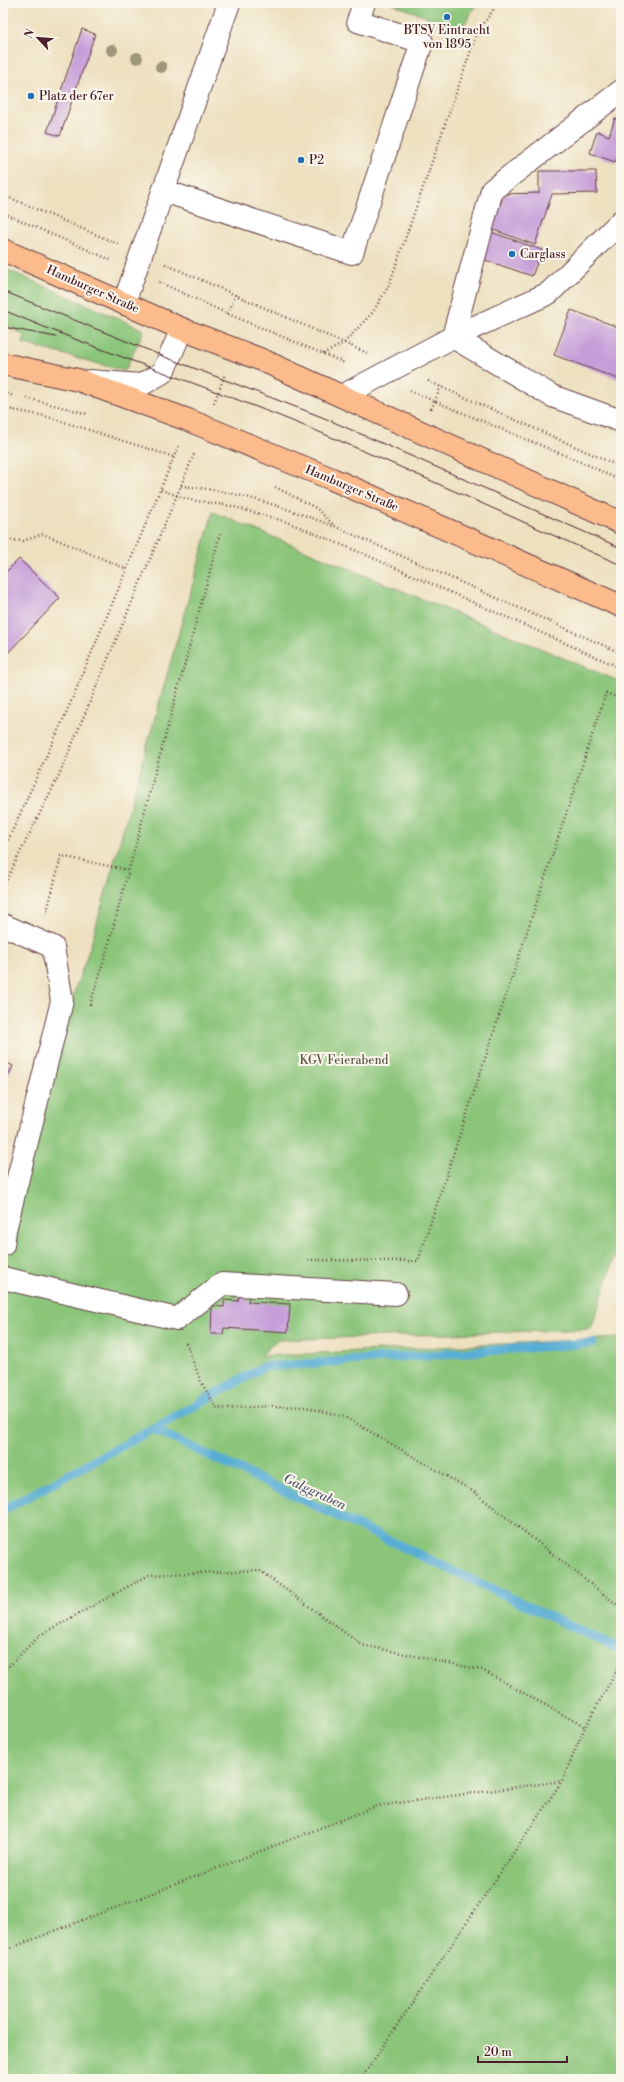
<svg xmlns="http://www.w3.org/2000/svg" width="624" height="2082" viewBox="0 0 624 2082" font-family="'Libre Bodoni',serif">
  <rect width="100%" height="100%" fill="#fbf7ec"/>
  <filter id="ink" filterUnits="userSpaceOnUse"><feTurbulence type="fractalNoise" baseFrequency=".025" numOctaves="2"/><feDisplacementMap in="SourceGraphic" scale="8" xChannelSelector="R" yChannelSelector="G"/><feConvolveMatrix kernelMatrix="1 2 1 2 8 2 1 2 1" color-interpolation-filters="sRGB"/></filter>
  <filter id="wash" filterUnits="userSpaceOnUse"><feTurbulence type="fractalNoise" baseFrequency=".012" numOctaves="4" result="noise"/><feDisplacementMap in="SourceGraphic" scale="16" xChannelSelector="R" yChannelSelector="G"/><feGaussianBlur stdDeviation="0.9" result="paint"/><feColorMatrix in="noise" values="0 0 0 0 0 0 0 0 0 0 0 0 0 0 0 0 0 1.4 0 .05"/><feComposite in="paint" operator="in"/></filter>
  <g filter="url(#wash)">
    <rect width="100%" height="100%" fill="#ede0bf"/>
    <path fill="#8ac579" stroke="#6a7252" d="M 390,3 L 477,3 L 461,30 Z
      M 3,268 L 144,330 L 125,371 L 22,343 L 25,336 L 3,323 Z
      M 213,512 L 621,682 L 621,1237 L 591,1329 L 277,1340 L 261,1356 L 621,1338 L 621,2079 L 3,2079 L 3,1198 L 91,944 Z"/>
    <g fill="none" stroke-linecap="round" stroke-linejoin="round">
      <path stroke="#58add4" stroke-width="9" d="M 153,1429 L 263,1367 L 593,1343
        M 3,1510 L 153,1429 L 621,1650"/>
    </g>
    <g id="blocks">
      <path fill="#c59dd8" d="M 82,29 L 95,34 L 60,136 L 47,132 Z
        M 615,118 L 621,120 L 621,147 L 615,162 L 590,153 L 597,131 L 609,136 Z
        M 539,171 L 596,171 L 597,193 L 552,194 L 535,245 L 491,229 L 504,194 L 539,193 Z
        M 491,232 L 542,250 L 532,276 L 482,259 Z
        M 571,310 L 621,328 L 621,380 L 554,355 Z
        M 19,559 L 60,598 L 3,658 L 3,575 Z
        M 3,1061 L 13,1066 L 3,1086 Z
        M 239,1295 L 249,1295 L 248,1302 L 290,1304 L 288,1332 L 224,1328 L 223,1334 L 211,1334 L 212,1306 L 224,1307 L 224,1300 L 238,1301 Z"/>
    </g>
  </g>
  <g filter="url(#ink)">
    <use href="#blocks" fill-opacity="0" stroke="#623c41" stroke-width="1"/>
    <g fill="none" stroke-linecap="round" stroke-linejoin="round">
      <g stroke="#623c41" stroke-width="24">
        <path id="minor" d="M 621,91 L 492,190 L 453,337 L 549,293 L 621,221
          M 164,191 L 352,253 L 422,42 L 358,21 L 364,3
          M 124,303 L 229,3
          M 89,381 L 141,385 L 163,372 L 182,329
          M 342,396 L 453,337 L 552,396 L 621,421
          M 3,925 L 53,947 L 62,1001 L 5,1230 L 3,1245
          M 3,1278 L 177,1319 L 222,1284 L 396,1294"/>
      </g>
      <g stroke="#623c41" stroke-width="24">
        <path id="major" d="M 3,250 L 182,329 L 262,360 L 621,523
          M 3,364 L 78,380 L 188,420 L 332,479 L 621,606"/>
      </g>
      <path stroke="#623c41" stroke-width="2.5" stroke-dasharray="1 3" stroke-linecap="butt" d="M 3,195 L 118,244
        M 3,213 L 111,260
        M 165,264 L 367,353
        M 159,282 L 228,314 L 345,363
        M 228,314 L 236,294
        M 323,354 L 344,343 L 373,312 L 389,285 L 477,33 L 498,3
        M 428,381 L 621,467
        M 410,391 L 588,465 L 621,481
        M 3,393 L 14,396
        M 27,398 L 88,414
        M 214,403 L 225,374
        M 3,408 L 45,416 L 174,457
        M 431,409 L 441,387
        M 181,486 C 234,490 284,507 333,526
        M 275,487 L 316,508 L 336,527 L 621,653
        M 161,490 L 190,500 L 231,506 L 287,522 L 364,554 L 621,668
        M 3,539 L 23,541 L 43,534 L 127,569
        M 3,851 L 67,711 L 179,445
        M 3,887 L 60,773 L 195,452
        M 46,915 L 61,856 L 128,870
        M 90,1005 L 107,950 L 220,534
        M 308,1260 L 418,1261 L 606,693 L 621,699
        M 186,1343 L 201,1382 L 217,1409 L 271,1406 L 306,1407 L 345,1417 L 474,1492 L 621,1608
        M 3,1672 L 40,1635 L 149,1575 L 259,1570 L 362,1645 L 482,1670 L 585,1727 L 621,1663
        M 3,1951 L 377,1806 L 562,1781
        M 3,2074 L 15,2079
        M 361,2079 L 562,1781 L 585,1727"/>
      <use href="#minor" stroke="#fff" stroke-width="22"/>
      <use href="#major" stroke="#fbbb8d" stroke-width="22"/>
      <path stroke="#4a1f2b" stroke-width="1" d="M 3,291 L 170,359 L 322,417 L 621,548
        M 3,310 C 106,354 213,388 317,431 C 419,474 519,521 621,565
        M 3,327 L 56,337"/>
    </g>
    <g fill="#9f967c">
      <circle cx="112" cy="50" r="6"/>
      <circle cx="137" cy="58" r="6"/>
      <circle cx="161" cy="67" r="6"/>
    </g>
  </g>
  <g fill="#1f6fb2" stroke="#fbf7ec" stroke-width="1.5">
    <circle cx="447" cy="17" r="4"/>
    <circle cx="31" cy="96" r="4"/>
    <circle cx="301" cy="160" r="4"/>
    <circle cx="512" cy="254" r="4"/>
  </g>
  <g text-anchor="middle" stroke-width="4" stroke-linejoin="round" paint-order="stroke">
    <g font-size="12" fill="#4a1f2b" stroke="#fbf7ec" text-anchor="start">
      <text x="447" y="34" text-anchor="middle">BTSV Eintracht<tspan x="447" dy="14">von 1895</tspan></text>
      <text x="39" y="100">Platz der 67er</text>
      <text x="309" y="164">P2</text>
      <text x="520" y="258">Carglass</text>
    </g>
    <g font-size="12" fill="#4a1f2b" stroke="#fbf7ec">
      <text transform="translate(93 289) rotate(24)" y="4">Hamburger Straße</text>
      <text transform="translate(352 488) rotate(23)" y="4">Hamburger Straße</text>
    </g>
    <g font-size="12" fill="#605946" stroke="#fbf7ec">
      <text x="344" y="1064">KGV Feierabend</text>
    </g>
    <g font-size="13" font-style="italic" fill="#50586f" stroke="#fbf7ec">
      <text transform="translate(315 1491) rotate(25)" y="5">Galggraben</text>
    </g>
  </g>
  <rect width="624" height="2082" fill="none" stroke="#fbf7ec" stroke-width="16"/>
  <g transform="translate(38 38) rotate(296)" stroke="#fbf7ec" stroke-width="3" paint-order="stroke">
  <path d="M0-3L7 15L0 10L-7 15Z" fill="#4a1f2b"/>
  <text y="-6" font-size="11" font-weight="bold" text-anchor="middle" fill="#4a1f2b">N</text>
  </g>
  <path d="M478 2056v6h89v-6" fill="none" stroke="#4a1f2b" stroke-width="2"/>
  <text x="484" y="2056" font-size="12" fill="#4a1f2b" stroke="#fbf7ec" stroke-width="3" paint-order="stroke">20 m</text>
</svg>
